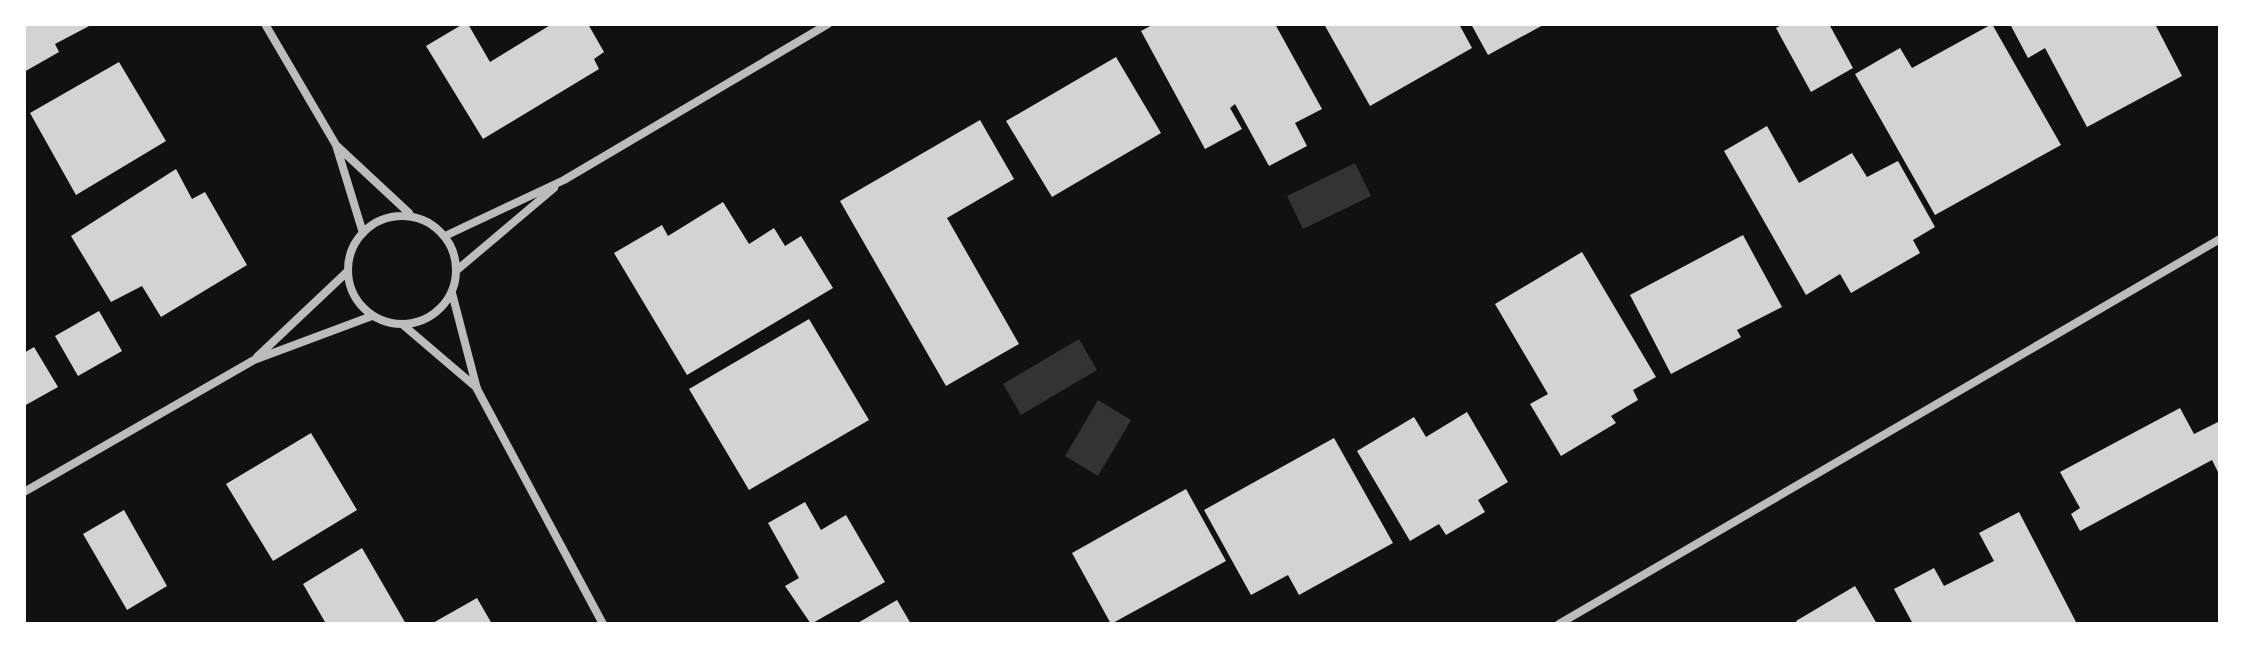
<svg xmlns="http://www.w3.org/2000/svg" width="2244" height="648" viewBox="0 0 2244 648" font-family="Signika,sans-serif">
  <rect width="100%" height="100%" fill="#111"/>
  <path fill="#333" d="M 1355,163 L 1371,196 L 1303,229 L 1287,196 Z
    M 1079,339 L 1097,370 L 1021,415 L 1003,384 Z
    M 1098,400 L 1131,420 L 1098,476 L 1065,456 Z"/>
  <path fill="#d3d3d3" d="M 24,24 L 93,24 L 55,44 L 59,52 L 24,72 Z
    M 463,24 L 468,24 L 490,62 L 552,24 L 588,24 L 604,52 L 594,59 L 599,69 L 483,139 L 426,46 Z
    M 1154,24 L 1275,24 L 1322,109 L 1295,123 L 1307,146 L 1269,166 L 1235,104 L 1230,108 L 1242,129 L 1205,149 L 1141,31 Z
    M 1324,24 L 1459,24 L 1472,48 L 1370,106 Z
    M 1471,24 L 1545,24 L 1488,55 Z
    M 1783,24 L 1829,24 L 1853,68 L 1811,92 L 1776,28 Z
    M 1992,24 L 2061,145 L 1935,215 L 1855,74 L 1900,48 L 1912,68 Z
    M 2010,24 L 2155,24 L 2182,76 L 2087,127 L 2045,48 L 2028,58 Z
    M 1116,57 L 1161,133 L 1052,197 L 1006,121 Z
    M 119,62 L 166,141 L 76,195 L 30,113 Z
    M 980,120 L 1014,179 L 947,218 L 1019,344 L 946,386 L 840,201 Z
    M 1767,126 L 1799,183 L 1852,153 L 1867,177 L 1898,161 L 1935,227 L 1913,240 L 1920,253 L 1851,293 L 1840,274 L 1806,295 L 1724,151 Z
    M 176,169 L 192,199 L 205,192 L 247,265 L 161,317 L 142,286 L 111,302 L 71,236 Z
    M 723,202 L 749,244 L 774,228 L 785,246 L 801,236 L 833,288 L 687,375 L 614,253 L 662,225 L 668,236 Z
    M 1743,235 L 1782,307 L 1737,330 L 1741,337 L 1671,374 L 1630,295 Z
    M 1582,252 L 1656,377 L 1633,390 L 1638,400 L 1611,416 L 1616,423 L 1561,456 L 1530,404 L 1548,394 L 1495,304 Z
    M 99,311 L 122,351 L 78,376 L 55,336 Z
    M 809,319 L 869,420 L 749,490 L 689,389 Z
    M 34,347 L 58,387 L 24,406 L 24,353 Z
    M 2180,408 L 2194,434 L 2220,421 L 2220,476 L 2212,460 L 2080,531 L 2071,514 L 2080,508 L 2060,472 Z
    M 1467,412 L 1508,482 L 1478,500 L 1485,512 L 1446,535 L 1439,524 L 1410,541 L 1357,451 L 1414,417 L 1426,437 Z
    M 311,433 L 357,510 L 273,561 L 226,484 Z
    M 1334,438 L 1393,543 L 1299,595 L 1288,575 L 1251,595 L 1204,510 Z
    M 1186,489 L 1226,561 L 1111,624 L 1072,553 Z
    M 805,502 L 821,530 L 846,515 L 885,582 L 811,624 L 785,586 L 799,578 L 768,523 Z
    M 124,510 L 167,586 L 127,610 L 83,534 Z
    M 2019,512 L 2077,624 L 1913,624 L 1894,589 L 1934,568 L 1944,586 L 1994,561 L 1979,533 Z
    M 362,548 L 406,624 L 321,624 L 325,622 L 303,584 Z
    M 1855,586 L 1877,624 L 1798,624 L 1796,621 Z
    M 477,598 L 492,624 L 431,624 Z
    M 897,600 L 911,624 L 856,624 Z"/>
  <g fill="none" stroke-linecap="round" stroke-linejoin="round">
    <path stroke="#bcbcbc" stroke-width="8" d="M 265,24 L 336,145 L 363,233
      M 337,146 L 409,213
      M348 270a54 54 0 1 1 108 0a54 54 0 1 1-108 0Z
      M 445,236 L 564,180 L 828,24
      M 457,270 L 554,188
      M 452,293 L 477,389 L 603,624
      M 402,324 L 477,388
      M 257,357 L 348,271
      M 24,492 L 254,360 L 372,316
      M 1559,624 L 2220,239"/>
  </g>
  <rect width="2244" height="648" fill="none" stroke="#ffffff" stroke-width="52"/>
</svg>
